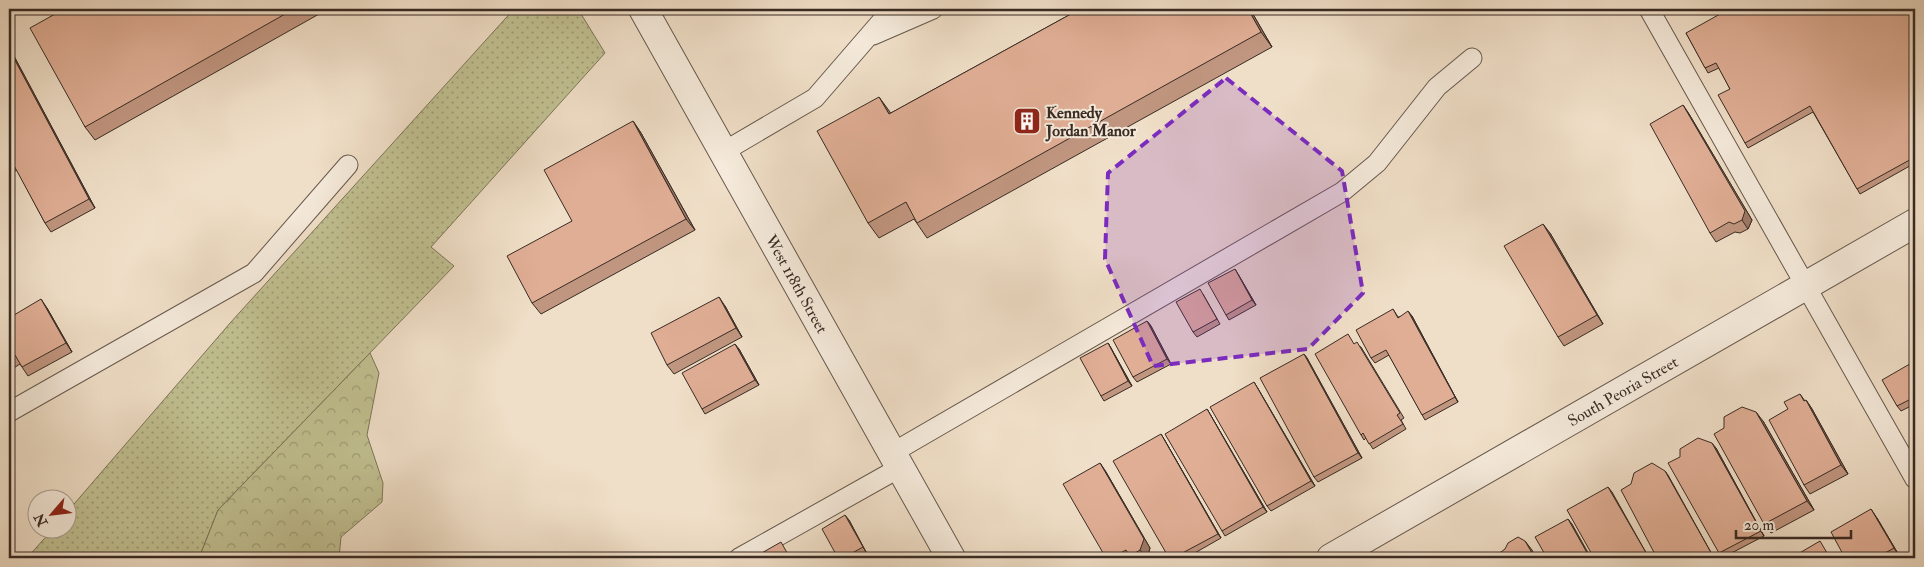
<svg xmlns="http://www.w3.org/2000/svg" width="1924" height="567" viewBox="0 0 1924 567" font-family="'IM FELL Double Pica',serif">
  <defs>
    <pattern id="grass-dots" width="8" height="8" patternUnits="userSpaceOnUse" patternTransform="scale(1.25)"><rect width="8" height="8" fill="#c1c091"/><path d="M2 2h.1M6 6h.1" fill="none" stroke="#9e9c76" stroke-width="1.8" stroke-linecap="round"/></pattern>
    <pattern id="forest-crowns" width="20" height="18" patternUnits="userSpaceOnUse" patternTransform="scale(1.25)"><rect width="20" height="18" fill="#c1c091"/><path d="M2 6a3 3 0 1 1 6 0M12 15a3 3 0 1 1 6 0" fill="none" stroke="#9e9c76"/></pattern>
  </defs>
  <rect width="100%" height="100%" fill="#f0dfc8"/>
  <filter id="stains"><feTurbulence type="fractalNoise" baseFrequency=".004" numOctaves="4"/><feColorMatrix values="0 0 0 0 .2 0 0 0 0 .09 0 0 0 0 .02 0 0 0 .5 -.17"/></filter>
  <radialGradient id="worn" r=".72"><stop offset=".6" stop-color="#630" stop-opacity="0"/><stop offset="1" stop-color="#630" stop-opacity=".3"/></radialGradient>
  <path fill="url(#grass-dots)" stroke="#7c765a" d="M 514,9 L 578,9 L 605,53 L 431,247 L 454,266 L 218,510 L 199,558 L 27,558 L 52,530 L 68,530 L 68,511 L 231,322 Z"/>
  <path fill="url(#forest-crowns)" stroke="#7c765a" d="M 370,353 L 379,373 L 367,435 L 383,483 L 382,502 L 341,537 L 339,558 L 199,558 L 218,510 Z"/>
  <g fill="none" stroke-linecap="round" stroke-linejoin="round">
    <g stroke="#66584d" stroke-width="21">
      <path id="service" d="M 1649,9 L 1915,479
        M 873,35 L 933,9
        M 723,152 L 815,98 L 892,9
        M 9,412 L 254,273 L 348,165
        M 892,453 L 1342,192 L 1377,163 L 1437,87 L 1472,58
        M 739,558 L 901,467"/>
    </g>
    <g stroke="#66584d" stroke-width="30">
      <g id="minor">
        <path id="s1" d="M 643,9 L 951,558"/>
        <path id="s2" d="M 1331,558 L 1915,223"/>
      </g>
    </g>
    <use href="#service" stroke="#f5eadb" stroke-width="19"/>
    <use href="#minor" stroke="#f5eadb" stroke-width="28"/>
  </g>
  <path fill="#c19680" stroke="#382b24" d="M 64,9 L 328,9 L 95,140 L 85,127 Z
    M 1080,9 L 1250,9 L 1272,47 L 927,238 L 914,219 L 879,238 L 868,223 L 891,113 Z
    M 1915,9 L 1915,163 L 1860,194 L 1813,112 L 1748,148 L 1745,143 L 1730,89 L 1719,68 L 1708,73 L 1686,33 Z
    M 9,49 L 15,58 L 95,208 L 51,232 L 45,223 L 17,170 L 9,174 Z
    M 1683,105 L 1689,114 L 1752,220 L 1748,229 L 1740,233 L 1735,232 L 1716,242 L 1710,233 Z
    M 633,121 L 641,133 L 695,230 L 541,314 L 532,303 L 572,221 Z
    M 1550,233 L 1603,324 L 1564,346 L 1558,337 Z
    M 1238,274 L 1256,305 L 1229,320 L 1226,315 Z
    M 1203,294 L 1220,324 L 1197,337 L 1193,332 Z
    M 725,306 L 742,337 L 674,374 L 667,365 Z
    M 47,308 L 72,352 L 28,376 L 20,364 L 9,371 L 9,318 Z
    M 1393,309 L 1398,317 L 1412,316 L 1458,402 L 1425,420 L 1389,355 L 1375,363 L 1371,358 Z
    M 1147,321 L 1151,326 L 1171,364 L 1137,382 L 1133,377 Z
    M 1108,343 L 1111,348 L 1132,386 L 1104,401 L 1101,396 Z
    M 1354,344 L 1361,347 L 1404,418 L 1401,420 L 1406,429 L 1373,449 L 1366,438 L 1364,440 L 1361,435 Z
    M 739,349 L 759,385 L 705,414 L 702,409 Z
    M 1304,354 L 1307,358 L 1362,458 L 1318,482 L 1314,477 Z
    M 1915,361 L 1915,404 L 1901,411 L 1897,406 Z
    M 1257,387 L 1315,486 L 1271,511 L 1267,506 Z
    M 1800,394 L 1805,401 L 1806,400 L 1812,409 L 1848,474 L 1810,494 L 1804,485 L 1788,409 Z
    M 1207,409 L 1267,512 L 1225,536 L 1222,531 Z
    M 1763,421 L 1814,510 L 1771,533 L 1764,524 Z
    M 1164,439 L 1221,538 L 1186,558 L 1169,558 Z
    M 1716,448 L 1764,536 L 1722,558 L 1719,553 Z
    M 1100,463 L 1106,472 L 1150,548 L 1147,558 L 1106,558 Z
    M 1877,518 L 1900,557 L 1899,558 L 1845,558 Z
    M 849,520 L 866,552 L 855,558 L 838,558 Z"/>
  <path fill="#9d7a68" stroke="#382b24" d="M 1248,9 L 1250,9 L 1272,47 L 1261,32 Z
    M 9,49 L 15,58 L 95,208 L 89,199 Z
    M 879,97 L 890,112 L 900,130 L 889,114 Z
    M 1683,105 L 1689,114 L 1752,220 L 1748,229 L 1742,220 Z
    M 633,121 L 641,133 L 695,230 L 686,219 Z
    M 1543,224 L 1550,233 L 1603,324 L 1597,315 Z
    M 1235,269 L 1238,274 L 1256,305 L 1252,300 Z
    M 719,297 L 725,306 L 742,337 L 736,328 Z
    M 41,299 L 47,308 L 72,352 L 66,343 Z
    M 1408,311 L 1412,316 L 1458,402 L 1455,397 Z
    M 1147,321 L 1151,326 L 1171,364 L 1167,359 Z
    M 1108,343 L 1111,348 L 1132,386 L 1128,381 Z
    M 735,344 L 739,349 L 759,385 L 755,380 Z
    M 1304,354 L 1307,358 L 1362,458 L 1358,453 Z
    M 1254,382 L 1257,387 L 1315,486 L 1311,481 Z
    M 1806,400 L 1812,409 L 1848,474 L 1841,465 Z
    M 1207,409 L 1210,414 L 1267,512 L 1263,507 Z
    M 1756,412 L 1763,421 L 1814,510 L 1807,501 Z
    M 1161,434 L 1164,439 L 1221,538 L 1218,534 Z
    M 1712,443 L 1716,448 L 1764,536 L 1761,531 Z
    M 1100,463 L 1106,472 L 1150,548 L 1147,558 L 1146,558 L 1140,550 Z
    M 1665,471 L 1668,475 L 1714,558 Z
    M 1608,487 L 1612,492 L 1649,558 Z
    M 1871,509 L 1877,518 L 1900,557 L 1894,548 Z
    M 845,515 L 849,520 L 866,552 L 863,547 Z
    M 1568,519 L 1572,524 L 1591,558 L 1590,558 Z
    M 1525,541 L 1532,550 L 1536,558 L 1535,558 Z"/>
  <path fill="#e0ae95" stroke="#382b24" d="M 64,9 L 294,9 L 85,127 L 30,28 Z
    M 1080,9 L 1248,9 L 1261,32 L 917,223 L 906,202 L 868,223 L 817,131 L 879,97 L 889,114 Z
    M 1729,9 L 1915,9 L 1915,157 L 1857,189 L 1810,106 L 1745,143 L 1718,95 L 1730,89 L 1716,63 L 1705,68 L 1686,33 Z
    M 9,49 L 89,199 L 45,223 L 11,160 L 9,162 Z
    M 1683,105 L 1745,211 L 1742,220 L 1734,224 L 1729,222 L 1710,233 L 1650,124 Z
    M 633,121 L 686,219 L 532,303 L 507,256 L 572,221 L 544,170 Z
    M 1543,224 L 1597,315 L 1558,337 L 1504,246 Z
    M 1235,269 L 1252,300 L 1226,315 L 1208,283 Z
    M 1200,289 L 1217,319 L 1193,332 L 1176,302 Z
    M 719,297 L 736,328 L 667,365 L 651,333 Z
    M 41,299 L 66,343 L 22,367 L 15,355 L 9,358 L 9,318 Z
    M 1393,309 L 1398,318 L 1408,311 L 1455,397 L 1422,415 L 1386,350 L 1371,358 L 1356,330 Z
    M 1147,321 L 1167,359 L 1133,377 L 1113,340 Z
    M 1348,334 L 1354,344 L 1357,342 L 1400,413 L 1397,415 L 1403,424 L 1369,444 L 1363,433 L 1361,435 L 1315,354 Z
    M 1108,343 L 1128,381 L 1101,396 L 1080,358 Z
    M 735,344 L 755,380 L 702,409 L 682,373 Z
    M 1304,354 L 1358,453 L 1314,477 L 1260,378 Z
    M 1915,361 L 1915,397 L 1897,406 L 1882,380 Z
    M 1254,382 L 1311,481 L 1267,506 L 1210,407 Z
    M 1800,394 L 1804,401 L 1806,400 L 1841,465 L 1804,485 L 1769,420 L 1788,409 L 1784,402 Z
    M 1742,407 L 1756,412 L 1807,501 L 1764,524 L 1714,434 L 1724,428 L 1724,417 Z
    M 1207,409 L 1263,507 L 1222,531 L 1165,434 Z
    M 1161,434 L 1218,534 L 1173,558 L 1169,558 L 1113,461 Z
    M 1698,438 L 1712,443 L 1761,531 L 1719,553 L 1668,463 L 1680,457 L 1680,449 Z
    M 1100,463 L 1144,539 L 1140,550 L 1130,556 L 1126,550 L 1111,558 L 1106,558 L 1063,484 Z
    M 1652,463 L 1665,471 L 1714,558 L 1657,558 L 1621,490 L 1631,484 L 1634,473 Z
    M 1608,487 L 1649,558 L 1594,558 L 1567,510 Z
    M 1871,509 L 1894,548 L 1876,558 L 1845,558 L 1831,532 Z
    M 845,515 L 863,547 L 843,558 L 838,558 L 822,529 Z
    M 1568,519 L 1590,558 L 1547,558 L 1535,537 Z
    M 1518,537 L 1525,541 L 1535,558 L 1495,558 L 1494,557 L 1505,549 L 1508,543 Z
    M 1820,541 L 1830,558 L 1791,558 Z
    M 781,542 L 790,558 L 753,558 Z"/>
  <path fill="#7b2cbf" fill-opacity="0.2" stroke="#7b2cbf" stroke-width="4" stroke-dasharray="10 6" stroke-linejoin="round" d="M 1226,78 L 1342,171 L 1363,293 L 1308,349 L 1153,366 L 1105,259 L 1108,173 Z"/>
  <defs>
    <g id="building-square" transform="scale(1.4375)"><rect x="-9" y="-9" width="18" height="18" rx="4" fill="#8f2418" stroke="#f5eadb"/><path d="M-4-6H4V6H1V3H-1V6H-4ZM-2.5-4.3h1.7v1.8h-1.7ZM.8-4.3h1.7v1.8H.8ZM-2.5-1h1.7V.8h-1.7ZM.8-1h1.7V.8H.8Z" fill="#fff"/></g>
  </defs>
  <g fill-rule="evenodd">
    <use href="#building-square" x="1027" y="121"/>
  </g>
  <g text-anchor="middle" stroke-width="4" stroke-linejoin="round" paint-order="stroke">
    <g font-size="16" font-weight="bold" fill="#382b24" stroke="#f5eadb" text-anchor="start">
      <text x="1046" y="118">Kennedy<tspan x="1046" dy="18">Jordan Manor</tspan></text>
    </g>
    <g font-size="16" fill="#382b24" stroke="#f5eadb">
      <text dy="6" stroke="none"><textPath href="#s1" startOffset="315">West 118th Street</textPath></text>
      <text dy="6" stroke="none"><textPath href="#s2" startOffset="336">South Peoria Street</textPath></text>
    </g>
  </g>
  <rect width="1924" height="567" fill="none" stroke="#f0dfc8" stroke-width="30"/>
  <rect x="10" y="10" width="1904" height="547" fill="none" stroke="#382b24" stroke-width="2.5"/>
  <rect x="15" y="15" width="1894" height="537" fill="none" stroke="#382b24"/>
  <g transform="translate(52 514) rotate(242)"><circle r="24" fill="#f5eadb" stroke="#a99e92"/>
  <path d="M0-4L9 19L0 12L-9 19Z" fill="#8f2418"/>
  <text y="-8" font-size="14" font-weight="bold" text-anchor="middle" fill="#382b24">N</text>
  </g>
  <path d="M1736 530v8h115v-8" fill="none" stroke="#382b24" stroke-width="2.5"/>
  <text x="1744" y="530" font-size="15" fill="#382b24" stroke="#f5eadb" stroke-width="4" paint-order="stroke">20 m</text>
  <rect width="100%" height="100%" filter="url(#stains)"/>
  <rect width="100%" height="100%" fill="url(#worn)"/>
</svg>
